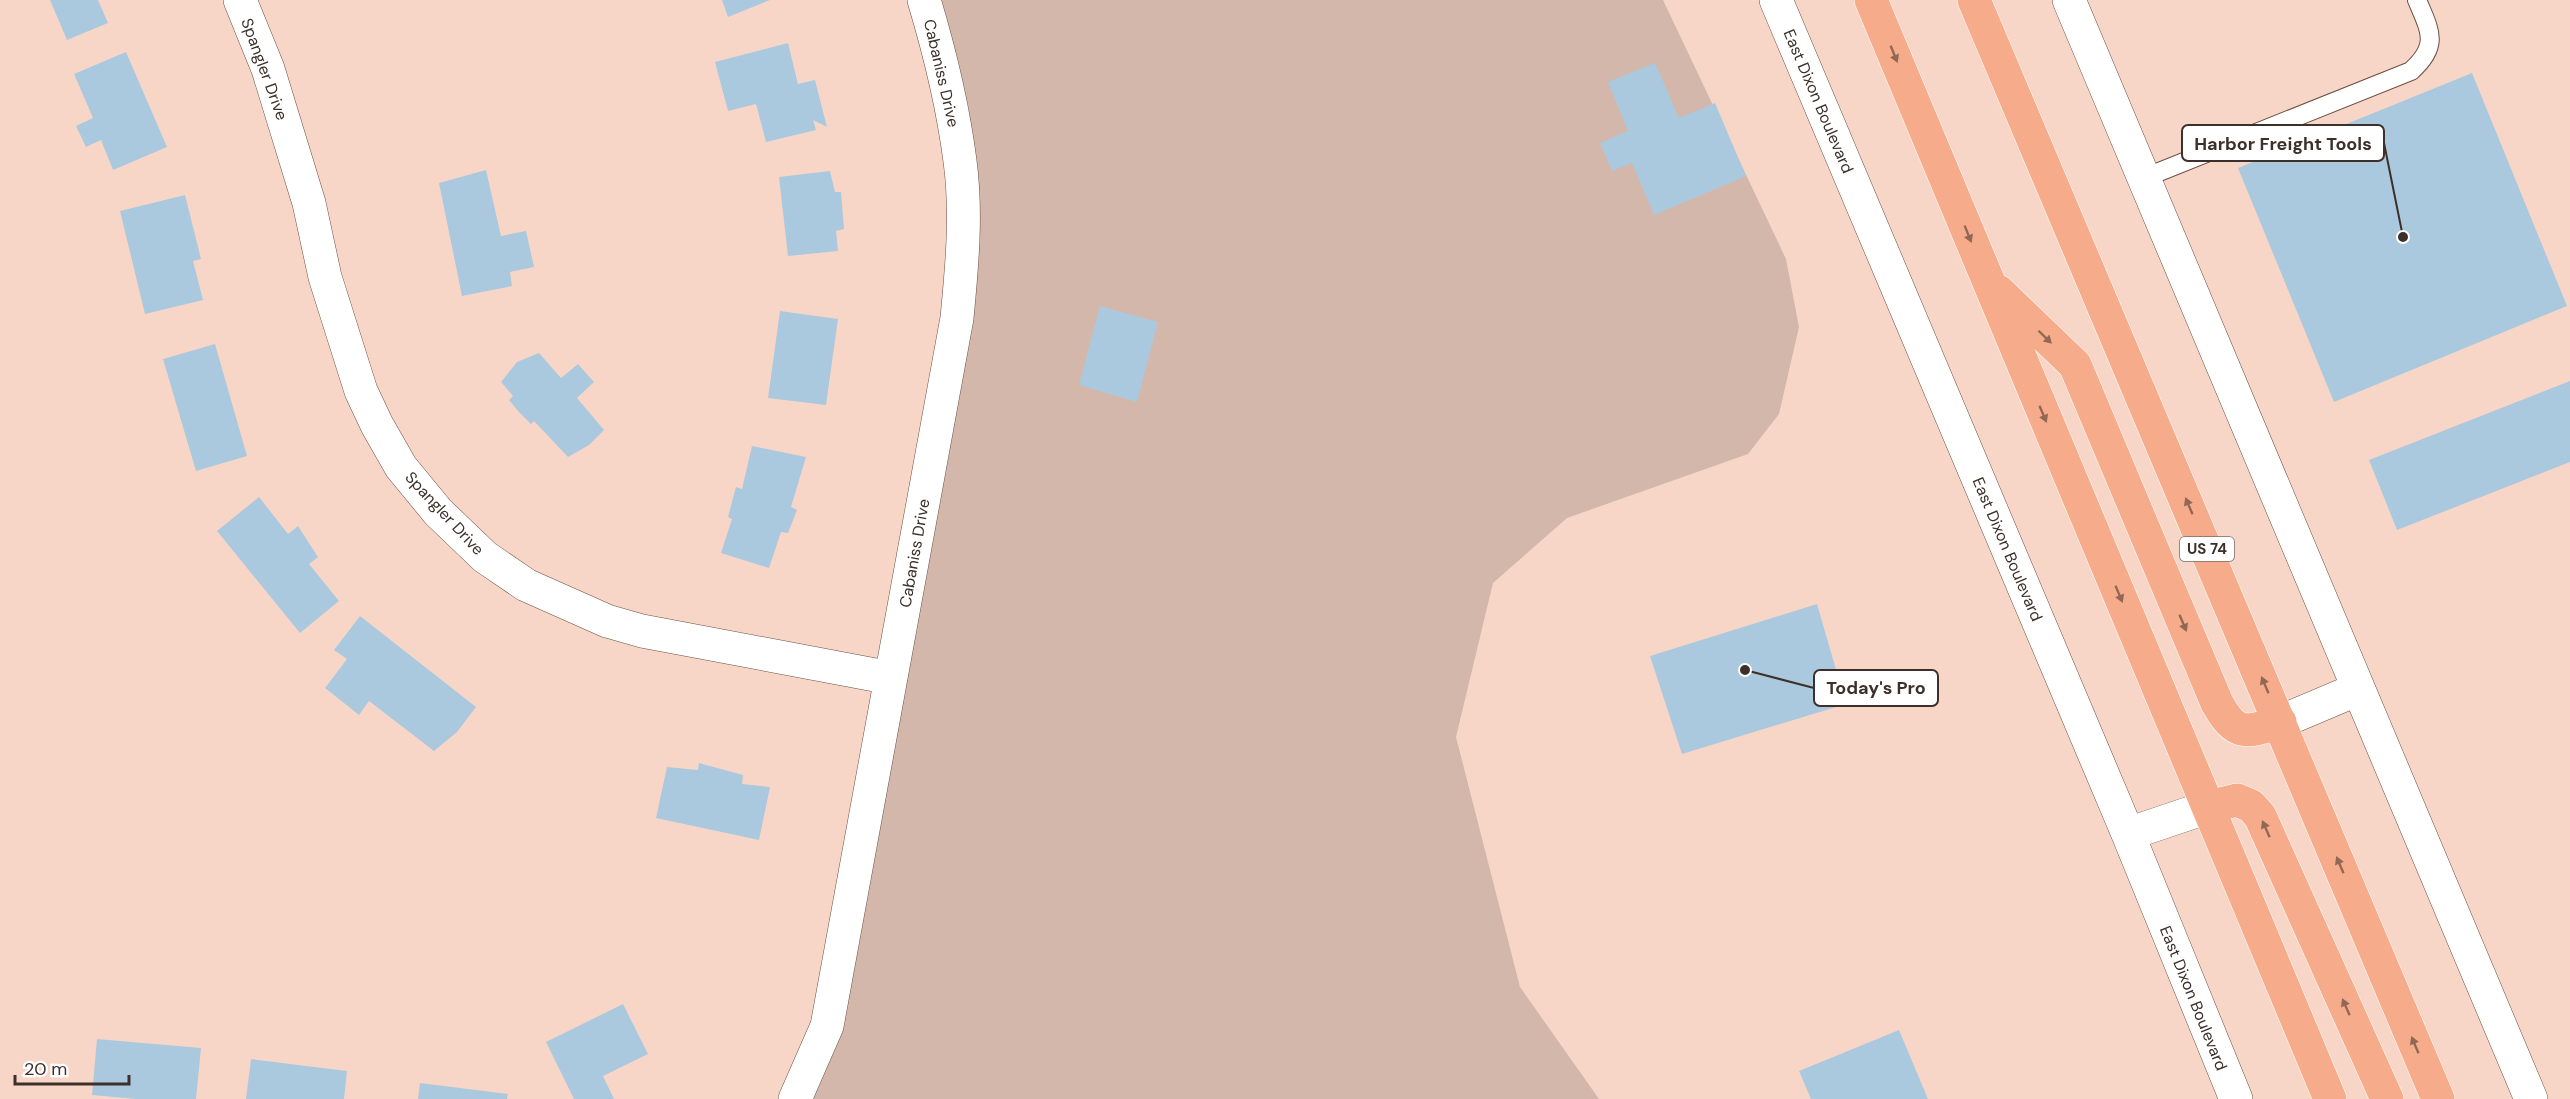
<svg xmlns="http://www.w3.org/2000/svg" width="2570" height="1099" viewBox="0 0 2570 1099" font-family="'DM Sans',sans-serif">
  <rect width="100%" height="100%" fill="#f8d6c7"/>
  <path fill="#d3b7aa" d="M 924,0 L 1663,0 L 1786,259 L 1799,327 L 1779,414 L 1748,454 L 1567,518 L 1493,583 L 1456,737 L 1520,987 L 1599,1099 L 794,1099 L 802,1086 L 963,252 Z"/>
  <path fill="#abc9de" d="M 50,0 L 98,0 L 108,23 L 67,40 Z
    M 722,0 L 770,0 L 728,17 Z
    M 788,43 L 798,84 L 815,80 L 827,127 L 813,120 L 816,130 L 766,142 L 756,104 L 728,111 L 715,62 Z
    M 126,52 L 167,147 L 113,170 L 101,140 L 86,147 L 76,126 L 93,118 L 74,74 Z
    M 1655,63 L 1679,118 L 1715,103 L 1746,176 L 1654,215 L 1632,163 L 1612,171 L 1600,143 L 1628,131 L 1608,82 Z
    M 2472,73 L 2567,306 L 2334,402 L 2238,168 Z
    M 486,170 L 501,236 L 526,231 L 534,267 L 510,272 L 512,286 L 462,296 L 439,183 Z
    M 830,171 L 835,192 L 841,192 L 844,229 L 836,231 L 838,251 L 788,256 L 779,177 Z
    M 185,195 L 201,259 L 193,261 L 203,300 L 145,314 L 120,211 Z
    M 1100,306 L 1158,322 L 1137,402 L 1079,385 Z
    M 780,311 L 838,319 L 826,405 L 768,398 Z
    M 215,344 L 247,456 L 196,471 L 163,359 Z
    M 539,353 L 561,378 L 578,364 L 594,382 L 577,398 L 604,430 L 589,445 L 568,457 L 534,421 L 531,424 L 519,412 L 509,400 L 513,396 L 501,382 L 517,362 Z
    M 2570,381 L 2570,462 L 2397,530 L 2369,460 Z
    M 752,446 L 806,457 L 791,507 L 797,510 L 788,533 L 781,532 L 769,568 L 721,553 L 732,519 L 728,517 L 736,487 L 742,489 Z
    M 259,497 L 288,534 L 298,526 L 318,557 L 309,564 L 339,601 L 300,633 L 217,531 Z
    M 1817,604 L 1846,704 L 1682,754 L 1650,656 Z
    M 360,616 L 476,707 L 457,732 L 434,751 L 369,701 L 359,715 L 325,688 L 347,659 L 334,650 Z
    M 699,763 L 743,775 L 742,784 L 770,787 L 759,840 L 656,818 L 667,767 L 698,770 Z
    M 623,1004 L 648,1054 L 603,1076 L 614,1099 L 574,1099 L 546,1042 Z
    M 1899,1030 L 1928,1099 L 1811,1099 L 1799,1071 Z
    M 97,1039 L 201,1048 L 196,1099 L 136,1099 L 92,1095 Z
    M 251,1059 L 347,1071 L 344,1099 L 246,1099 Z
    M 420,1083 L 508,1094 L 507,1099 L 418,1099 Z"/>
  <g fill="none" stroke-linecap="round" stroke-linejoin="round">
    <g stroke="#6c4f42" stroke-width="20">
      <path id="lane" d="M 2144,178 L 2411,71 C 2440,45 2430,31 2417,0"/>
    </g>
    <g stroke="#6c4f42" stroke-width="34">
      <path id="street" d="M 240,0 L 268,69 L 309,203 L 325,277 L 361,391 L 377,425 L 401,467 L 438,512 L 485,557 L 526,585 L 607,621 L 642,631 L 891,678
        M 1776,0 L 2128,834 L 2236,1099
        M 2069,0 L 2531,1099
        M 2280,722 L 2358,689
        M 2128,834 L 2208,807
        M 795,1099 L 827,1026 L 957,318 C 962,266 967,213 960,161 C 953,107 940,53 924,0"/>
    </g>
    <g stroke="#fff" stroke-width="34">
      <path id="highway" d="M 1871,0 L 2330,1099
        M 1974,0 L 2438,1099
        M 1998,291 L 2075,365 L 2217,703 C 2236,737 2246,733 2280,722
        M 2208,807 L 2237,800 L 2251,806 L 2260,816 L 2387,1099"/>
    </g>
    <use href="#lane" stroke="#fff" stroke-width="18"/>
    <use href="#street" stroke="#fff" stroke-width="33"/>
    <use href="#highway" stroke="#f6ac8a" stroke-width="33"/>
  </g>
  <defs><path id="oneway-solid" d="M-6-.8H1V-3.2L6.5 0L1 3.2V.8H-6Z" transform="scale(1.5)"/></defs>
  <g fill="#906855">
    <use href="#oneway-solid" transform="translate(1894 54) rotate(68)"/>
    <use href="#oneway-solid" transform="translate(1968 234) rotate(68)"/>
    <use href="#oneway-solid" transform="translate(2045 337) rotate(44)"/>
    <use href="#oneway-solid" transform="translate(2043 414) rotate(67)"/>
    <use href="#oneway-solid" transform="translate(2189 506) rotate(-113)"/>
    <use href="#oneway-solid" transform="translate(2119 594) rotate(67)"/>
    <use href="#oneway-solid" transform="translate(2183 623) rotate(67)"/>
    <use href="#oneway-solid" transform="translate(2265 685) rotate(-113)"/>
    <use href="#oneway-solid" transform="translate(2266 829) rotate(-114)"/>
    <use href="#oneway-solid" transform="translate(2340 865) rotate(-113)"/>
    <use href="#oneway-solid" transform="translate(2346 1007) rotate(-114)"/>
    <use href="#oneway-solid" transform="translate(2415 1045) rotate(-113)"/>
  </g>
  <g text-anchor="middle" stroke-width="5" stroke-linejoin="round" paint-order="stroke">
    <rect fill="#fff" stroke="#776e6a" stroke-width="1.5" x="2180" y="537" width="54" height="24" rx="4.5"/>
    <g font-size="15" font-weight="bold" fill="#3d302a">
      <text x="2207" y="554">US 74</text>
    </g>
    <g font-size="16" fill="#3d302a" stroke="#fff">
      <text transform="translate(265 69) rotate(70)" y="6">Spangler Drive</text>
      <text transform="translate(942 73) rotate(77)" y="6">Cabaniss Drive</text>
      <text transform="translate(1819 101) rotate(67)" y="6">East Dixon Boulevard</text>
      <text transform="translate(445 513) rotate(47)" y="6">Spangler Drive</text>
      <text transform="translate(2008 549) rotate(67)" y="6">East Dixon Boulevard</text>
      <text transform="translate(914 553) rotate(-80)" y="6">Cabaniss Drive</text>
      <text transform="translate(2194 998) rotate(68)" y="6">East Dixon Boulevard</text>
    </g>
  </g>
  <path fill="none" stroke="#3d302a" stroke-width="2" d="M2403 237L2384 143M1745 670L1814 688"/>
  <g fill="#3d302a" stroke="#fff" stroke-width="2">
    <circle cx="2403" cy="237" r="6"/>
    <circle cx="1745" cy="670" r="6"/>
  </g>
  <g fill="#fff" stroke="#3d302a" stroke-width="2">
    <rect x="2182" y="125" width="202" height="36" rx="6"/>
    <rect x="1814" y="670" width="124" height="36" rx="6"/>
  </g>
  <g font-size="18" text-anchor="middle" font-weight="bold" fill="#3d302a">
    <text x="2283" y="150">Harbor Freight Tools</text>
    <text x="1876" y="694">Today's Pro</text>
  </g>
  <path d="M15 1075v9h114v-9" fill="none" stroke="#3d302a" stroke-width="3"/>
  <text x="24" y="1075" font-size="18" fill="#3d302a" stroke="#ffffff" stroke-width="4.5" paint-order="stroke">20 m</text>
</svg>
